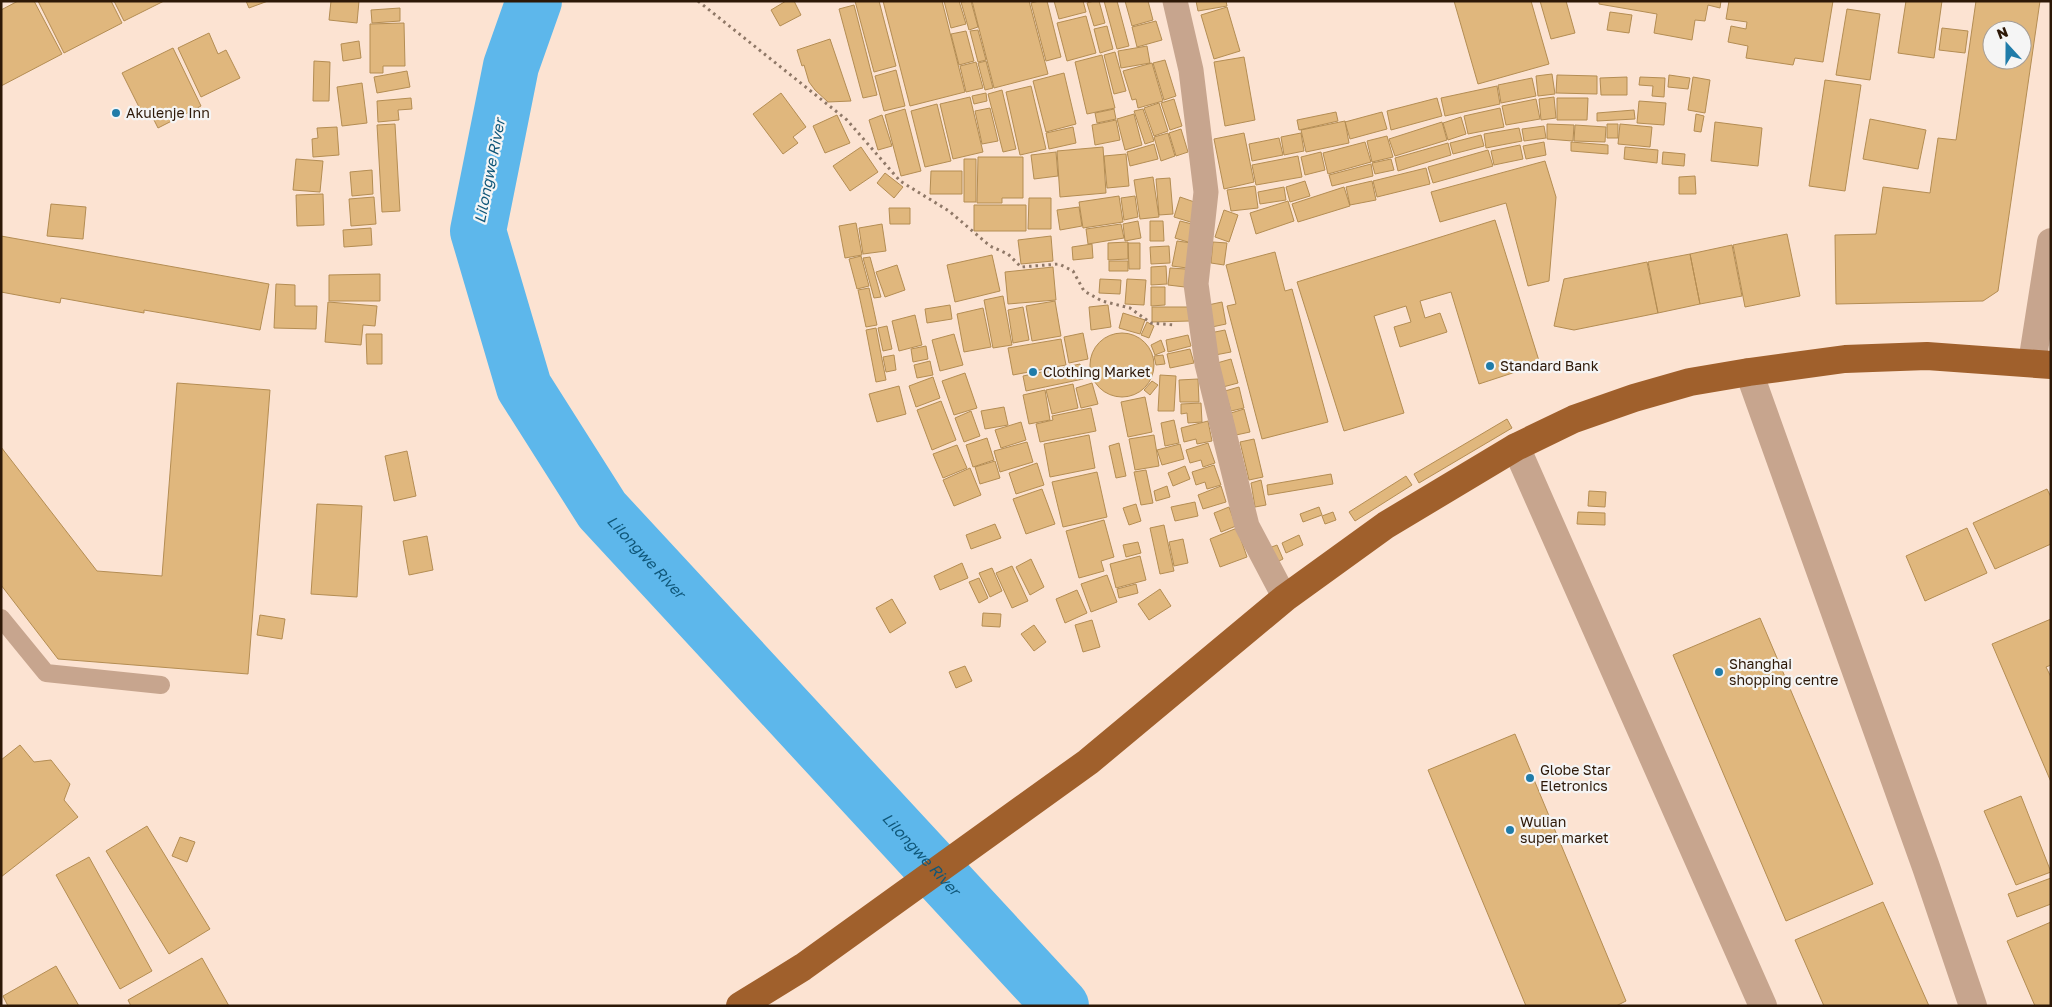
<svg xmlns="http://www.w3.org/2000/svg" width="2052" height="1007" viewBox="0 0 2052 1007" font-family="'Golos Text',sans-serif">
  <rect width="100%" height="100%" fill="#fce3d2"/>
  <g fill="none" stroke-linecap="round" stroke-linejoin="round">
    <path stroke="#5db7eb" stroke-width="56" id="s1" d="M 534,1 L 511,66 L 478,231 L 524,387 L 602,510 L 1061,1006"/>
  </g>
  <path fill="#e0b77d" stroke="#b48d53" fill-rule="evenodd" d="M 18,1 L 34,1 L 62,54 L 1,86 L 1,10 Z
    M 38,1 L 111,1 L 122,23 L 64,53 Z
    M 114,1 L 164,1 L 124,21 Z
    M 246,1 L 268,1 L 249,8 Z
    M 331,1 L 359,1 L 357,23 L 329,20 Z
    M 786,1 L 794,1 L 801,15 L 780,26 L 771,10 Z
    M 855,1 L 879,1 L 896,66 L 874,72 Z
    M 883,1 L 942,1 L 965,92 L 910,106 Z
    M 944,1 L 959,1 L 966,24 L 951,28 Z
    M 971,1 L 978,27 L 969,30 L 961,2 Z
    M 972,1 L 1029,1 L 1048,74 L 994,88 Z
    M 1039,1 L 1047,1 L 1061,57 L 1046,61 L 1031,3 Z
    M 1054,1 L 1083,1 L 1086,12 L 1059,19 Z
    M 1094,1 L 1099,1 L 1105,23 L 1094,26 L 1087,3 Z
    M 1104,1 L 1117,1 L 1129,46 L 1117,49 Z
    M 1125,1 L 1148,1 L 1153,20 L 1132,26 Z
    M 1196,1 L 1226,1 L 1227,6 L 1198,11 Z
    M 1454,1 L 1531,1 L 1549,64 L 1478,84 Z
    M 1540,1 L 1566,1 L 1575,33 L 1551,39 Z
    M 1599,1 L 1721,1 L 1720,8 L 1708,5 L 1705,21 L 1695,20 L 1692,40 L 1654,33 L 1657,14 L 1599,4 Z
    M 1729,1 L 1833,1 L 1823,62 L 1795,58 L 1793,65 L 1746,58 L 1748,46 L 1728,42 L 1731,26 L 1746,29 L 1747,22 L 1726,19 Z
    M 1906,1 L 1942,1 L 1934,58 L 1898,53 Z
    M 1976,1 L 2040,1 L 1998,291 L 1983,301 L 1836,304 L 1835,235 L 1876,234 L 1883,187 L 1930,193 L 1938,138 L 1956,140 ZM 1992,30 L 2022,30 L 2022,60 L 1992,60 Z
    M 854,5 L 877,95 L 863,98 L 839,9 Z
    M 1227,7 L 1240,51 L 1214,59 L 1201,15 Z
    M 400,8 L 400,21 L 372,23 L 371,10 Z
    M 1847,9 L 1880,14 L 1870,80 L 1836,75 Z
    M 1610,12 L 1632,15 L 1629,33 L 1607,30 Z
    M 1086,16 L 1096,53 L 1067,61 L 1057,23 Z
    M 1156,21 L 1162,40 L 1137,47 L 1132,27 Z
    M 404,23 L 405,66 L 383,66 L 383,73 L 370,73 L 370,24 Z
    M 1107,26 L 1113,49 L 1100,53 L 1094,29 Z
    M 1942,28 L 1968,31 L 1965,53 L 1939,50 Z
    M 978,30 L 986,60 L 978,62 L 970,31 Z
    M 966,31 L 974,61 L 959,65 L 951,34 Z
    M 209,33 L 218,54 L 226,50 L 240,78 L 201,97 L 178,48 Z
    M 830,39 L 851,101 L 828,102 L 815,90 L 809,82 L 804,65 L 802,66 L 797,50 Z
    M 359,41 L 361,58 L 343,61 L 341,44 Z
    M 1147,46 L 1150,63 L 1121,68 L 1118,51 Z
    M 173,48 L 201,106 L 158,128 L 152,116 L 145,119 L 122,73 Z
    M 1115,52 L 1126,91 L 1114,94 L 1104,55 Z
    M 1102,55 L 1115,108 L 1087,114 L 1075,62 Z
    M 1244,57 L 1255,120 L 1225,126 L 1214,62 Z
    M 1165,60 L 1176,96 L 1164,100 L 1153,63 Z
    M 314,61 L 330,62 L 329,101 L 313,101 Z
    M 986,61 L 993,88 L 985,90 L 978,63 Z
    M 976,62 L 983,88 L 966,92 L 960,66 Z
    M 1152,63 L 1163,101 L 1138,108 L 1136,99 L 1132,100 L 1123,71 Z
    M 896,70 L 905,106 L 884,111 L 875,76 Z
    M 407,71 L 410,87 L 377,93 L 374,77 Z
    M 1064,73 L 1076,124 L 1046,132 L 1033,81 Z
    M 1552,74 L 1555,94 L 1538,96 L 1536,76 Z
    M 1557,75 L 1597,76 L 1597,94 L 1556,93 Z
    M 1669,75 L 1690,78 L 1688,89 L 1668,87 Z
    M 1627,77 L 1627,95 L 1601,95 L 1600,78 Z
    M 1640,77 L 1665,78 L 1664,97 L 1652,96 L 1653,86 L 1639,85 Z
    M 1693,77 L 1710,80 L 1705,113 L 1688,110 Z
    M 1532,78 L 1536,96 L 1501,103 L 1498,85 Z
    M 1825,80 L 1861,85 L 1845,191 L 1809,186 Z
    M 362,83 L 367,123 L 342,126 L 337,87 Z
    M 1031,86 L 1046,149 L 1020,155 L 1006,92 Z
    M 1497,86 L 1500,104 L 1445,116 L 1441,98 Z
    M 1002,90 L 1016,149 L 1003,152 L 988,94 Z
    M 781,93 L 806,127 L 793,137 L 798,143 L 783,154 L 753,114 Z
    M 986,93 L 987,101 L 974,104 L 972,96 Z
    M 970,97 L 983,152 L 953,159 L 940,104 Z
    M 1554,97 L 1556,118 L 1541,120 L 1539,99 Z
    M 411,98 L 412,109 L 398,110 L 399,120 L 378,122 L 377,101 Z
    M 1437,98 L 1442,116 L 1391,130 L 1387,111 Z
    M 1557,98 L 1588,98 L 1587,120 L 1557,120 Z
    M 1174,99 L 1182,126 L 1170,130 L 1161,103 Z
    M 1536,99 L 1540,119 L 1506,125 L 1502,106 Z
    M 1639,101 L 1666,103 L 1664,125 L 1637,123 Z
    M 1159,103 L 1168,131 L 1154,136 L 1144,108 Z
    M 937,104 L 951,161 L 925,167 L 911,111 Z
    M 990,108 L 998,141 L 982,144 L 975,111 Z
    M 1500,108 L 1504,127 L 1468,134 L 1464,116 Z
    M 905,109 L 921,171 L 901,176 L 885,115 Z
    M 1114,109 L 1116,119 L 1097,123 L 1095,113 Z
    M 1143,109 L 1154,141 L 1145,144 L 1134,111 Z
    M 1634,110 L 1635,119 L 1597,121 L 1597,113 Z
    M 1336,112 L 1338,121 L 1299,130 L 1297,120 Z
    M 1382,112 L 1387,129 L 1350,139 L 1345,122 Z
    M 1134,114 L 1142,145 L 1125,150 L 1117,119 Z
    M 1696,114 L 1704,116 L 1701,132 L 1694,131 Z
    M 837,115 L 850,143 L 825,153 L 813,126 Z
    M 882,115 L 892,146 L 878,150 L 869,120 Z
    M 1461,117 L 1466,134 L 1448,140 L 1443,123 Z
    M 1870,119 L 1926,130 L 1918,169 L 1863,159 Z
    M 1116,120 L 1120,140 L 1095,145 L 1092,125 Z
    M 1345,121 L 1349,143 L 1306,152 L 1301,130 Z
    M 1442,122 L 1447,140 L 1395,156 L 1389,139 Z
    M 1715,122 L 1762,128 L 1758,166 L 1711,161 Z
    M 395,124 L 400,211 L 382,212 L 377,125 Z
    M 1547,124 L 1574,125 L 1573,141 L 1547,139 Z
    M 1607,124 L 1618,124 L 1618,138 L 1607,138 Z
    M 1620,124 L 1652,127 L 1650,147 L 1618,144 Z
    M 1575,125 L 1606,127 L 1605,142 L 1574,141 Z
    M 1544,126 L 1546,138 L 1524,141 L 1522,129 Z
    M 337,127 L 339,155 L 313,157 L 312,139 L 318,138 L 317,128 Z
    M 1073,127 L 1076,143 L 1049,149 L 1046,133 Z
    M 1519,128 L 1522,141 L 1486,148 L 1484,134 Z
    M 1181,129 L 1188,152 L 1176,156 L 1169,133 Z
    M 1168,133 L 1175,156 L 1161,161 L 1154,137 Z
    M 1244,133 L 1254,182 L 1224,189 L 1214,139 Z
    M 1301,133 L 1304,151 L 1284,155 L 1281,137 Z
    M 1481,135 L 1484,146 L 1453,154 L 1450,143 Z
    M 1387,136 L 1393,157 L 1372,162 L 1367,141 Z
    M 1279,138 L 1283,155 L 1252,161 L 1249,144 Z
    M 1365,142 L 1371,162 L 1328,174 L 1323,153 Z
    M 1544,142 L 1546,155 L 1526,159 L 1523,146 Z
    M 1571,142 L 1608,145 L 1608,154 L 1571,151 Z
    M 1448,143 L 1451,155 L 1398,171 L 1395,158 Z
    M 1154,144 L 1158,159 L 1130,166 L 1127,152 Z
    M 1520,145 L 1523,159 L 1494,165 L 1491,151 Z
    M 861,147 L 878,172 L 850,191 L 833,166 Z
    M 1103,147 L 1106,193 L 1060,197 L 1057,151 Z
    M 1625,147 L 1658,150 L 1657,163 L 1624,159 Z
    M 1488,150 L 1493,166 L 1433,183 L 1428,167 Z
    M 1056,152 L 1058,176 L 1034,179 L 1031,155 Z
    M 1321,152 L 1325,170 L 1305,175 L 1301,157 Z
    M 1663,152 L 1685,154 L 1684,166 L 1662,164 Z
    M 1126,154 L 1129,186 L 1107,188 L 1104,156 Z
    M 1298,156 L 1302,177 L 1256,185 L 1252,165 Z
    M 978,157 L 1023,157 L 1023,198 L 1002,198 L 1002,203 L 977,203 Z
    M 296,159 L 323,161 L 320,192 L 293,190 Z
    M 964,159 L 976,159 L 976,202 L 964,202 Z
    M 1391,159 L 1394,170 L 1375,174 L 1372,163 Z
    M 1545,161 L 1556,197 L 1549,281 L 1528,286 L 1506,203 L 1440,222 L 1431,192 Z
    M 1371,164 L 1373,176 L 1332,186 L 1329,175 Z
    M 1426,168 L 1430,184 L 1377,197 L 1373,181 Z
    M 372,170 L 373,194 L 352,196 L 350,172 Z
    M 931,171 L 962,171 L 962,194 L 930,194 Z
    M 885,173 L 903,187 L 894,198 L 877,183 Z
    M 1695,176 L 1696,194 L 1679,194 L 1679,177 Z
    M 1153,177 L 1159,217 L 1140,219 L 1134,180 Z
    M 1170,178 L 1173,214 L 1159,215 L 1156,179 Z
    M 1305,181 L 1310,196 L 1290,202 L 1286,187 Z
    M 1372,181 L 1376,200 L 1350,205 L 1346,187 Z
    M 1255,186 L 1258,208 L 1231,211 L 1227,190 Z
    M 1284,187 L 1286,200 L 1260,204 L 1258,192 Z
    M 1344,187 L 1350,206 L 1298,222 L 1292,204 Z
    M 323,194 L 324,225 L 297,226 L 296,195 Z
    M 1119,196 L 1123,222 L 1083,228 L 1079,202 Z
    M 1135,196 L 1138,217 L 1124,220 L 1121,198 Z
    M 374,197 L 376,224 L 351,226 L 349,199 Z
    M 1180,197 L 1203,205 L 1197,224 L 1174,217 Z
    M 1029,198 L 1051,198 L 1051,229 L 1028,229 Z
    M 1288,201 L 1294,221 L 1256,234 L 1250,213 Z
    M 51,204 L 86,207 L 83,239 L 47,236 Z
    M 974,205 L 1026,205 L 1026,231 L 974,231 Z
    M 1079,207 L 1082,226 L 1060,230 L 1057,210 Z
    M 889,208 L 910,208 L 910,224 L 890,224 Z
    M 1224,210 L 1238,215 L 1229,242 L 1215,237 Z
    M 1495,220 L 1540,364 L 1479,384 L 1451,292 L 1420,301 L 1425,318 L 1440,313 L 1447,332 L 1400,347 L 1394,327 L 1411,322 L 1406,306 L 1374,316 L 1404,413 L 1344,431 L 1297,282 Z
    M 1138,221 L 1141,238 L 1125,241 L 1123,224 Z
    M 1150,221 L 1163,221 L 1164,241 L 1150,241 Z
    M 1180,221 L 1196,225 L 1191,243 L 1175,238 Z
    M 856,223 L 862,255 L 845,258 L 839,226 Z
    M 882,224 L 886,251 L 863,254 L 859,228 Z
    M 1121,224 L 1124,238 L 1088,244 L 1086,229 Z
    M 371,228 L 372,245 L 344,247 L 343,230 Z
    M 1787,234 L 1800,296 L 1745,307 L 1733,245 Z
    M 1,236 L 269,284 L 260,330 L 144,310 L 144,313 L 61,298 L 60,303 L 1,292 Z
    M 1051,236 L 1053,261 L 1021,264 L 1018,240 Z
    M 1177,241 L 1192,243 L 1187,268 L 1172,266 Z
    M 1128,242 L 1128,259 L 1108,260 L 1108,243 Z
    M 1213,242 L 1227,243 L 1224,265 L 1211,263 Z
    M 1128,243 L 1140,243 L 1140,269 L 1129,269 Z
    M 1092,244 L 1093,258 L 1073,260 L 1072,247 Z
    M 1732,245 L 1742,296 L 1700,304 L 1690,254 Z
    M 1169,246 L 1170,263 L 1151,264 L 1150,247 Z
    M 1275,252 L 1285,291 L 1292,289 L 1328,422 L 1262,439 L 1227,306 L 1236,304 L 1226,265 Z
    M 1690,254 L 1700,304 L 1658,313 L 1648,262 Z
    M 992,255 L 1000,291 L 955,302 L 947,265 Z
    M 861,256 L 869,286 L 857,289 L 849,259 Z
    M 870,257 L 881,297 L 874,298 L 863,258 Z
    M 1109,261 L 1128,261 L 1128,271 L 1109,271 Z
    M 1647,262 L 1658,313 L 1574,330 L 1554,326 L 1564,279 Z
    M 897,265 L 905,290 L 885,297 L 876,272 Z
    M 1166,266 L 1167,284 L 1151,285 L 1151,267 Z
    M 1053,267 L 1056,300 L 1008,304 L 1005,272 Z
    M 1170,268 L 1186,269 L 1185,287 L 1168,285 Z
    M 380,274 L 380,301 L 329,301 L 329,275 Z
    M 1100,279 L 1121,280 L 1120,294 L 1099,293 Z
    M 1127,279 L 1146,280 L 1144,305 L 1125,304 Z
    M 276,284 L 295,285 L 295,306 L 317,306 L 316,329 L 274,328 Z
    M 1151,287 L 1165,287 L 1165,305 L 1151,306 Z
    M 869,288 L 877,325 L 866,327 L 858,290 Z
    M 1003,296 L 1012,345 L 993,348 L 984,300 Z
    M 1055,301 L 1061,336 L 1032,341 L 1026,306 Z
    M 328,302 L 377,306 L 375,326 L 363,325 L 361,345 L 325,342 Z
    M 1222,302 L 1226,324 L 1212,327 L 1208,305 Z
    M 950,305 L 952,319 L 927,323 L 925,309 Z
    M 1108,305 L 1111,327 L 1091,330 L 1089,307 Z
    M 1023,307 L 1029,340 L 1013,343 L 1008,310 Z
    M 1152,307 L 1189,307 L 1190,321 L 1152,322 Z
    M 983,308 L 991,347 L 964,352 L 957,314 Z
    M 1123,313 L 1145,320 L 1140,334 L 1119,328 Z
    M 915,315 L 922,345 L 899,351 L 892,321 Z
    M 1147,322 L 1154,326 L 1149,338 L 1141,335 Z
    M 887,326 L 892,349 L 883,351 L 878,328 Z
    M 876,328 L 886,380 L 876,382 L 866,330 Z
    M 1225,330 L 1231,352 L 1215,355 L 1210,333 Z
    M 1083,333 L 1088,359 L 1069,363 L 1064,337 Z
    M1090 365a32 32 0 1 1 64 0a32 32 0 1 1-64 0Z
    M 366,334 L 382,334 L 382,364 L 367,364 Z
    M 954,334 L 963,365 L 940,371 L 932,340 Z
    M 1188,335 L 1191,346 L 1168,352 L 1166,340 Z
    M 1061,339 L 1066,365 L 1013,375 L 1008,348 Z
    M 1161,340 L 1165,351 L 1155,355 L 1151,345 Z
    M 926,346 L 928,359 L 913,362 L 911,349 Z
    M 1190,349 L 1194,363 L 1170,368 L 1167,354 Z
    M 894,355 L 896,370 L 886,372 L 883,357 Z
    M 1163,355 L 1165,364 L 1156,365 L 1154,356 Z
    M 1231,359 L 1238,383 L 1223,387 L 1217,363 Z
    M 930,361 L 933,375 L 917,378 L 914,365 Z
    M 1080,364 L 1083,379 L 1026,391 L 1023,376 Z
    M 965,373 L 977,408 L 954,415 L 942,381 Z
    M 1160,375 L 1176,376 L 1174,411 L 1158,411 Z
    M 933,377 L 940,398 L 916,407 L 909,386 Z
    M 1198,379 L 1199,402 L 1180,402 L 1179,380 Z
    M 1152,381 L 1158,385 L 1150,395 L 1144,390 Z
    M 177,383 L 270,390 L 248,674 L 58,659 L 1,585 L 1,447 L 97,571 L 162,576 Z
    M 1092,383 L 1098,404 L 1081,408 L 1076,388 Z
    M 1073,384 L 1078,408 L 1052,414 L 1046,390 Z
    M 899,386 L 906,414 L 877,422 L 869,394 Z
    M 1239,387 L 1244,408 L 1231,411 L 1225,391 Z
    M 1045,390 L 1050,420 L 1029,424 L 1023,395 Z
    M 1145,397 L 1152,432 L 1128,437 L 1121,402 Z
    M 941,401 L 956,440 L 932,450 L 917,410 Z
    M 1201,403 L 1202,422 L 1188,423 L 1187,413 L 1181,414 L 1181,404 Z
    M 1004,407 L 1008,425 L 985,429 L 981,411 Z
    M 1091,408 L 1096,431 L 1040,442 L 1036,424 L 1053,420 L 1052,416 Z
    M 1244,409 L 1250,432 L 1236,435 L 1231,413 Z
    M 971,411 L 980,436 L 964,442 L 955,418 Z
    M 1507,419 L 1512,428 L 1419,483 L 1414,474 Z
    M 1174,420 L 1179,443 L 1165,446 L 1161,423 Z
    M 1208,421 L 1212,441 L 1197,444 L 1196,439 L 1184,442 L 1181,428 Z
    M 1021,422 L 1026,440 L 1001,448 L 995,430 Z
    M 1089,435 L 1095,468 L 1050,477 L 1044,444 Z
    M 1154,435 L 1159,466 L 1135,470 L 1129,439 Z
    M 987,438 L 994,460 L 973,467 L 966,445 Z
    M 1254,439 L 1263,477 L 1249,480 L 1240,442 Z
    M 1027,442 L 1033,462 L 1000,472 L 994,451 Z
    M 1119,443 L 1126,476 L 1116,478 L 1109,446 Z
    M 1208,443 L 1215,463 L 1203,467 L 1201,460 L 1190,463 L 1186,450 Z
    M 1180,444 L 1184,459 L 1162,465 L 1157,450 Z
    M 957,445 L 967,468 L 943,478 L 933,454 Z
    M 407,451 L 416,496 L 394,501 L 385,456 Z
    M 995,461 L 1000,478 L 980,484 L 975,467 Z
    M 1037,463 L 1044,485 L 1016,494 L 1009,473 Z
    M 1214,465 L 1221,485 L 1207,489 L 1205,482 L 1196,485 L 1192,472 Z
    M 1185,466 L 1190,479 L 1173,486 L 1168,473 Z
    M 970,468 L 981,495 L 954,506 L 943,480 Z
    M 1146,470 L 1153,503 L 1141,505 L 1134,472 Z
    M 1097,472 L 1107,517 L 1063,527 L 1052,482 Z
    M 1331,474 L 1333,484 L 1268,495 L 1267,485 Z
    M 1406,476 L 1412,485 L 1355,521 L 1349,512 Z
    M 1261,480 L 1266,505 L 1255,507 L 1251,483 Z
    M 1167,486 L 1170,497 L 1156,501 L 1154,491 Z
    M 1221,486 L 1226,502 L 1203,509 L 1198,495 Z
    M 1042,489 L 1055,524 L 1026,534 L 1013,499 Z
    M 2047,489 L 2051,497 L 2051,544 L 1995,569 L 1973,523 Z
    M 1589,491 L 1606,492 L 1605,507 L 1588,506 Z
    M 1195,502 L 1198,516 L 1175,521 L 1171,507 Z
    M 317,504 L 362,506 L 357,597 L 311,594 Z
    M 1136,504 L 1141,521 L 1129,525 L 1123,508 Z
    M 1229,507 L 1236,526 L 1221,532 L 1214,513 Z
    M 1319,507 L 1322,515 L 1303,522 L 1300,514 Z
    M 1333,512 L 1336,520 L 1325,524 L 1322,516 Z
    M 1578,512 L 1605,513 L 1605,525 L 1577,524 Z
    M 1104,520 L 1114,557 L 1101,561 L 1104,571 L 1079,578 L 1066,531 Z
    M 995,524 L 1001,538 L 971,549 L 966,535 Z
    M 1164,525 L 1174,571 L 1160,574 L 1150,528 Z
    M 1237,528 L 1247,557 L 1220,567 L 1210,539 Z
    M 1967,528 L 1987,573 L 1925,601 L 1906,556 Z
    M 1299,535 L 1303,545 L 1286,553 L 1282,543 Z
    M 427,536 L 433,570 L 409,575 L 403,541 Z
    M 1183,539 L 1188,563 L 1174,566 L 1169,542 Z
    M 1138,542 L 1141,553 L 1126,557 L 1123,545 Z
    M 1277,545 L 1283,559 L 1275,563 L 1269,548 Z
    M 1140,556 L 1146,580 L 1116,588 L 1110,564 Z
    M 1031,559 L 1044,587 L 1030,595 L 1016,567 Z
    M 962,563 L 968,578 L 940,590 L 934,576 Z
    M 1012,566 L 1028,601 L 1012,608 L 996,573 Z
    M 992,568 L 1002,591 L 990,597 L 979,573 Z
    M 1107,575 L 1117,602 L 1091,612 L 1081,584 Z
    M 979,578 L 988,598 L 979,603 L 969,582 Z
    M 1136,584 L 1138,593 L 1119,598 L 1117,589 Z
    M 1160,589 L 1171,606 L 1149,620 L 1138,604 Z
    M 1077,590 L 1087,613 L 1065,623 L 1056,599 Z
    M 892,599 L 906,623 L 890,633 L 876,608 Z
    M 983,613 L 1001,614 L 1000,627 L 982,626 Z
    M 260,615 L 285,619 L 282,639 L 257,635 Z
    M 1760,618 L 1873,884 L 1786,921 L 1673,655 Z
    M 2051,619 L 2051,665 L 2046,667 L 2051,677 L 2051,782 L 1992,644 Z
    M 1092,620 L 1100,647 L 1083,652 L 1075,625 Z
    M 1034,625 L 1046,642 L 1034,651 L 1021,634 Z
    M 965,666 L 972,681 L 956,688 L 949,672 Z
    M 1515,734 L 1626,1001 L 1616,1006 L 1526,1006 L 1428,770 Z
    M 20,745 L 34,762 L 51,760 L 70,784 L 64,800 L 78,817 L 1,877 L 1,760 Z
    M 2021,796 L 2051,872 L 2016,885 L 1984,811 Z
    M 147,826 L 210,929 L 169,954 L 106,851 Z
    M 180,837 L 195,842 L 187,862 L 172,856 Z
    M 89,857 L 152,971 L 120,989 L 56,875 Z
    M 2051,878 L 2051,904 L 2017,917 L 2008,894 Z
    M 1883,902 L 1929,1006 L 1824,1006 L 1795,940 Z
    M 2051,922 L 2051,1006 L 2035,1006 L 2007,941 Z
    M 202,958 L 229,1006 L 131,1006 L 128,1000 Z
    M 56,966 L 79,1006 L 8,1006 L 3,996 Z"/>
  <g fill="none" stroke-linecap="round" stroke-linejoin="round">
    <path stroke="#8f7867" stroke-width="3" stroke-dasharray="2.5 4" stroke-linecap="butt" d="M 698,1 L 847,120 L 900,181 L 949,211 L 990,246 L 1008,254 L 1021,267 L 1059,264 L 1073,271 L 1084,291 L 1102,301 L 1130,308 L 1151,323 L 1174,325"/>
    <path stroke="#c7a58e" stroke-width="18" d="M 1,618 L 46,673 L 161,685"/>
    <path stroke="#c7a58e" stroke-width="25" d="M 1175,1 L 1191,70 L 1206,192 L 1196,284 L 1207,364 L 1247,526 L 1285,598"/>
    <path stroke="#c7a58e" stroke-width="28" d="M 2032,363 L 2051,242
      M 1749,372 L 1926,867 L 1973,1006"/>
    <path stroke="#c7a58e" stroke-width="28" d="M 1516,447 L 1763,1006"/>
    <path stroke="#a0602c" stroke-width="28" d="M 740,1006 L 803,967 L 1088,762 L 1285,598 L 1386,525 L 1516,447 L 1574,419 L 1634,398 L 1690,382 L 1749,372 L 1845,359 L 1927,356 L 2051,365"/>
  </g>
  <g fill="#207ca9" stroke="#f5f5f5" stroke-width="2">
    <circle cx="116" cy="113" r="5"/>
    <circle cx="1490" cy="366" r="5"/>
    <circle cx="1033" cy="372" r="5"/>
    <circle cx="1719" cy="672" r="5"/>
    <circle cx="1530" cy="778" r="5"/>
    <circle cx="1510" cy="830" r="5"/>
  </g>
  <g text-anchor="middle" stroke-width="4.5" stroke-linejoin="round" paint-order="stroke">
    <g font-size="14" fill="#2d1807" stroke="#f5f5f5" text-anchor="start">
      <text x="126" y="118">Akulenje Inn</text>
      <text x="1500" y="371">Standard Bank</text>
      <text x="1043" y="377">Clothing Market</text>
      <text x="1729" y="669">Shanghai<tspan x="1729" dy="16">shopping centre</tspan></text>
      <text x="1540" y="775">Globe Star<tspan x="1540" dy="16">Eletronics</tspan></text>
      <text x="1520" y="827">Wulian<tspan x="1520" dy="16">super market</tspan></text>
    </g>
    <g font-size="15" font-style="italic" fill="#105779" stroke="#f5f5f5">
      <text transform="translate(490 171) rotate(-79)" y="5">Lilongwe River</text>
      <text dy="5" stroke="none"><textPath href="#s1" startOffset="610">Lilongwe River</textPath></text>
      <text dy="5" stroke="none"><textPath href="#s1" startOffset="1015">Lilongwe River</textPath></text>
    </g>
  </g>
  <rect width="2052" height="1007" fill="none" stroke="#2d1807" stroke-width="5"/>
  <g transform="translate(2007 45) rotate(339)"><circle r="24" fill="#f5f5f5" stroke="#a59d96"/>
  <path d="M0-4L9 19L0 12L-9 19Z" fill="#207ca9"/>
  <text y="-8" font-size="14" font-weight="bold" text-anchor="middle" fill="#2d1807">N</text>
  </g>
</svg>
